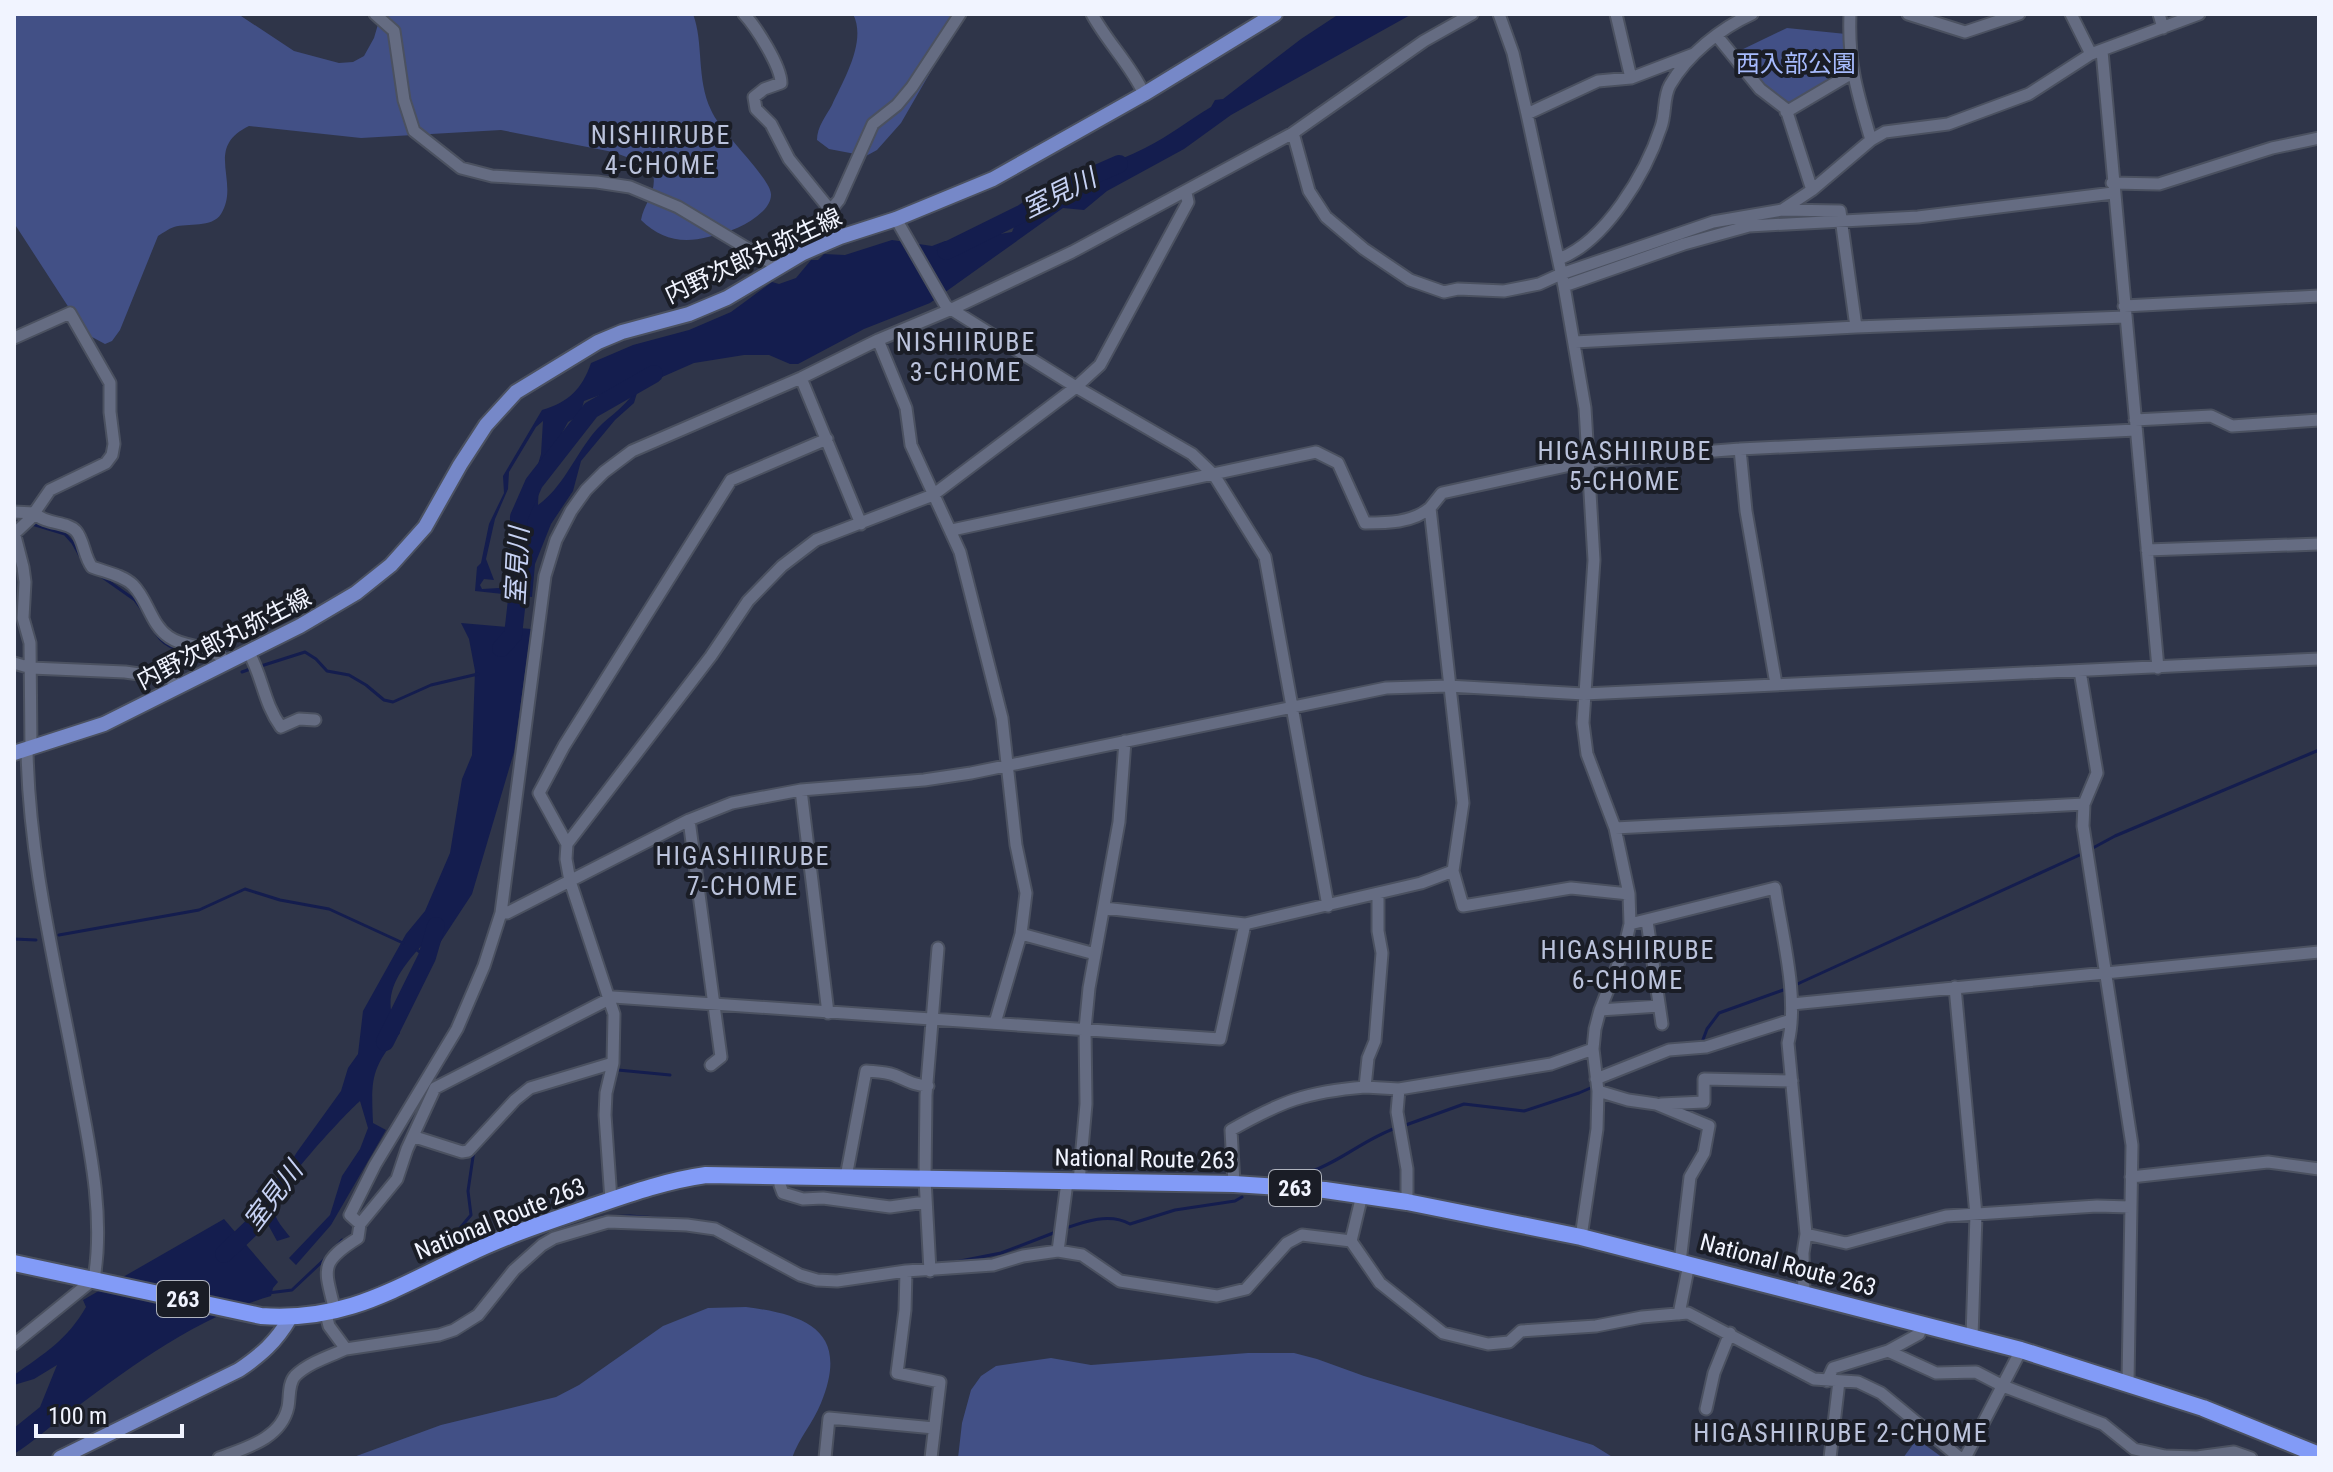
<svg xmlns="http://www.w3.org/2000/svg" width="2333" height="1472" viewBox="0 0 2333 1472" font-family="'Roboto Condensed','Noto Sans JP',sans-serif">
  <rect width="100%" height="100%" fill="#2f3549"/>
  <path fill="#425086" d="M 14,14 L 238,14 L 294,51 L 339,63 L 353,62 L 364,56 L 374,38 L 381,14 L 693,14 C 704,43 696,78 711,110 C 720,132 772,179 771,195 C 771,201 767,207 763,211 C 747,226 730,232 708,237 C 682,244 660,239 641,220 C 644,202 659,191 652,171 L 640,162 L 613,152 L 501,130 L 361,138 L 249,126 C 203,148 241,182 221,214 C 212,228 188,223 174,227 C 168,229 163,233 158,236 L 120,330 L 112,341 L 105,344 L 92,337 L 71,311 L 14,223 Z
    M 853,14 L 964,14 L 901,123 L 877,150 L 866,156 L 829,149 L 817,140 C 817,127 826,116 832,105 C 844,79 867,41 853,14 Z
    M 1787,28 L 1846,34 L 1848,71 L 1792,106 L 1764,86 L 1737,52 Z
    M 746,1307 C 808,1315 850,1332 821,1403 C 813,1423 799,1438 792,1458 L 351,1458 L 441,1425 L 556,1397 L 579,1385 L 663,1326 L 708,1308 Z
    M 1248,1353 L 1294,1353 L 1317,1359 L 1364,1376 L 1593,1445 L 1614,1458 L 958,1458 L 962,1423 L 971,1390 L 981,1376 L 996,1366 L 1051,1358 L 1091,1365 Z
    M 1917,1439 L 1943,1458 L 1903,1458 Z"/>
  <path fill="#141d4e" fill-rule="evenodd" d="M 1412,14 L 1231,115 L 1184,149 L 1107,191 L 1084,210 L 1063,208 L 930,303 L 864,329 L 798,364 L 790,364 L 769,355 L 744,355 L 694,363 L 653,381 L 637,393 L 634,403 L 615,420 L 581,461 L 573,491 L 551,524 L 535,564 L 532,597 L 475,591 L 477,567 L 481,563 L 489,524 L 504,493 L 503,476 L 542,410 C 569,402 582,389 591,363 L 633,345 L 689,330 L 731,312 L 772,282 L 779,284 L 796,278 L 811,260 L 818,260 L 824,254 L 845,255 L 892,240 L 932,246 L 945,241 L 979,240 L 981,237 L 1012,232 L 1014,227 L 1047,200 L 1099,178 L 1100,171 C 1114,160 1130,156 1145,148 C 1168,137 1189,120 1211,107 L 1215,100 L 1223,99 L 1301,39 L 1339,14 ZM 632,383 L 636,390 C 623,410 605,418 592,435 C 574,458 562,488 538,505 L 539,483 L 561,442 L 562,433 L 568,422 L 580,415 L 584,401 ZM 543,421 L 541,454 L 524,513 L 521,562 L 503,578 L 499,588 L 482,589 L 480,585 L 484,579 L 494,580 L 486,559 L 495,519 L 508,489 L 509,472 L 536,427 Z
    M 461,623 L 531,629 L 514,752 L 472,894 L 432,955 L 425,942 C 400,969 377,997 400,1033 C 371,1069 371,1078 373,1123 L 386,1130 L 331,1225 L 296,1265 L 289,1258 L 330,1215 L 342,1176 L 360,1149 L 368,1128 L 360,1101 C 345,1114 272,1192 274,1210 C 275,1220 284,1229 290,1237 L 277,1241 L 260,1210 L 265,1201 L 256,1191 L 283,1175 L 297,1152 L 341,1091 L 348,1068 L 358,1054 L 363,1011 L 406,934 L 425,911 L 450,853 L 462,779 L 472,755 L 475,671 L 469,639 Z
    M 224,1219 L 278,1282 L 273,1288 L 271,1296 C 194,1318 128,1369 63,1417 C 47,1429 32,1443 14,1454 L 14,1428 L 40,1407 L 57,1365 L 34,1379 L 14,1385 L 14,1375 C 44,1354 68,1339 86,1307 L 83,1300 Z"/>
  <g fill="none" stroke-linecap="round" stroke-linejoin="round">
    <path stroke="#141d4e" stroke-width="3" d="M 32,524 L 65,534 L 73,543 L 85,565
      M 101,576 L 135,600 L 146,615
      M 154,629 C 165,655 192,649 214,659
      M 261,666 L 305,652 L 316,659 L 327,671 L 349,675 L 366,685 L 384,700 L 393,702 L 431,685 L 478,674
      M 242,672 L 253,668
      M 2091,849 L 2115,836 L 2319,750
      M 59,935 L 199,910 L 245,889 L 280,900 L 329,909 L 403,943
      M 14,939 L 36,940
      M 417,950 L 427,957
      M 1793,986 L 2084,853
      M 1701,1045 L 1707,1029 L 1719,1013 L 1786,989
      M 618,1070 L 670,1075
      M 1403,1126 L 1464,1104 L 1524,1111 L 1579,1093 L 1595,1086
      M 1307,1173 C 1339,1163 1364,1139 1396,1128
      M 603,1217 L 630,1216 L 671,1219
      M 726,1229 L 758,1246
      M 1063,1229 C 1083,1222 1109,1212 1130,1224 L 1175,1210 L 1235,1201 L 1242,1197
      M 444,1247 L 471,1215 L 468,1191 L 474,1150
      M 335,1248 L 342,1240
      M 945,1264 L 1001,1253 L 1056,1232
      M 268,1293 L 292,1290 L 327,1257"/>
    <path stroke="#141d4e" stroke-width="18" d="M 946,251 L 1023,213 L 1053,193 L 1119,164
      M 501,648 L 513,635 L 518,591 L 519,517 L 534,483 L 591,410 L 654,374
      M 385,1042 L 427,957 L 436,926
      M 224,1254 L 269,1211 L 270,1195"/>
    <g stroke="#4b5160" stroke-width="15">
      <path id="minor" d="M 375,14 L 394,31 L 404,100 L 414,131 L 461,168 L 492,176 L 597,182 L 630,187 L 678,207 L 770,262 L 775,268
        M 744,14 C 756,27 781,66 781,83 L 764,89 L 754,97 L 756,109 L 771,124 L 789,159 L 827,206 L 840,237
        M 1092,14 C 1107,42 1131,65 1144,94
        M 1499,14 L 1513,53 L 1527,114 L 1564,286 L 1585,408 L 1594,560 L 1583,723 L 1587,754 L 1615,828 L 1629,894 L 1630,924 L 1624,949 L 1600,1010 L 1595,1029 L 1593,1049 L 1598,1091 L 1597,1129 L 1581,1237
        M 1850,14 C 1848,64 1857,92 1871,140
        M 1908,14 L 1965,32 L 2019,14
        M 2071,14 L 2091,54
        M 2159,14 L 2163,28
        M 1717,36 L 1760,89 L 1786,109 L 1812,190
        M 2102,51 L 2158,668
        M 1631,78 L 1694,54
        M 1786,112 L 1852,73
        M 1527,114 L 1598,81 L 1631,78 L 1616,14
        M 1293,133 L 1309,191 L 1326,217 L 1364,249 L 1410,280 L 1444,292 L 1458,289 L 1504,291 L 1539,284 L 1561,274 L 1713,222 L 1782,210 L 1812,190 L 1871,140 L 1885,132 L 1948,124 L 2029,94 L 2091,54 L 2199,14
        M 2112,183 L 2159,184 L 2272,148 L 2319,138
        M 1782,210 L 1840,211 L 1856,327
        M 829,212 L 839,200 L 873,124 L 897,105 L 912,87 L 960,14
        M 896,219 L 946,306 L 1076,387 L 1192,454 L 1214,475 L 1265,557 L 1328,906
        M 1559,259 C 1606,241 1646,173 1661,127 C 1666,114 1663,97 1670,85 C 1687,55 1721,28 1752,14
        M 1564,286 L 1684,244 L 1749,226 L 1918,217 L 2113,193
        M 2124,306 L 2319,296
        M 14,338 L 70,313 L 110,383 L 110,412 L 114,444 L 112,455 L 106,463 L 50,490 L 30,519 L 15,533
        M 878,340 L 906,408 L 911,445 L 960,552 L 1002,718 L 1016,845 L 1026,893 L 1021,934
        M 1575,342 L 1856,327 L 2125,317
        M 801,378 L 861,524
        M 2135,420 L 2211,416 L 2232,426 L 2319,420
        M 1740,449 L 1746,511 L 1776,684
        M 14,512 L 34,513 C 46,525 67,521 76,531 C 84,540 84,557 92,567 C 105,572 123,575 133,585 C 148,600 151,625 169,637 C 189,651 210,641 226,663
        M 952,530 L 1316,452 L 1338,463 L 1365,523 C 1387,523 1412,523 1430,508
        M 14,532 L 23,567 L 25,582 L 23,618 L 30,643 L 31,749
        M 2147,550 L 2319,544
        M 248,651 C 263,677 263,702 281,727 L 299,719 L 315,720
        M 14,663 L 31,668 L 125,672 L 168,678 L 174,680 L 177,688
        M 2080,671 L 2097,773 L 2084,804 L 2083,826 L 2132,1145 L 2128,1382
        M 801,790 L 828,1013
        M 689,820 L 721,1057 L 711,1065
        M 1615,828 L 2084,804
        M 567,844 L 539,793 L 564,746 L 731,480 L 827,439
        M 1453,871 L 1463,906 L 1571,888 L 1629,894
        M 1378,894 L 1378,931 L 1382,953 L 1375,1041 L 1368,1058 L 1365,1087 L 1399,1089 L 1397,1112 L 1407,1169 L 1407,1202
        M 1104,908 L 1245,924 L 1421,883 L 1453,871 L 1463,803 L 1430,508 L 1442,493 L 1589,461 L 1740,449 L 2136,430
        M 501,913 L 507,913 L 689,820 L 732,803 L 801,790 L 924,780 L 971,773 L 1386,688 L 1448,686 L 1584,694 L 2319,659
        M 1647,921 L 1662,1024
        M 1630,924 L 1775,888 C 1782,935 1799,997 1788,1043 L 1806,1234 L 1803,1253 L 1804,1295
        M 1955,987 L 1976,1215 L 1972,1337
        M 1792,1004 L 2319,952
        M 1600,1010 L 1659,1006
        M 995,1023 L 1021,934 L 1095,954
        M 1596,1079 L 1669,1050 L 1706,1047 L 1791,1020
        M 1399,1089 L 1551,1064 L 1593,1049
        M 1598,1091 L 1628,1100 L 1656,1104 L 1709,1126 L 1704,1153 L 1690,1177 L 1680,1262
        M 1661,1104 L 1704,1102 L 1704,1079 L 1792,1081
        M 415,1137 L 462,1152 L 468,1151 L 515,1100 L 530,1088 L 613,1063
        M 781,1176 L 780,1185 L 783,1193 L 803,1199 L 823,1198 L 890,1207 L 925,1202
        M 846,1177 L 866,1071 C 876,1072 885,1072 894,1075 C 907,1080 912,1085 928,1086
        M 2131,1177 L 2268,1162 L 2319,1169
        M 1079,1182 L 1086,1104 L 1085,1029 L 1089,988 L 1119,822 L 1125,741
        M 1234,1184 L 1231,1130 C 1282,1101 1306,1092 1365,1087
        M 611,1200 L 605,1115 L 606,1093 L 613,1063 L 614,1014 L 570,881 L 566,859 L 567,844 L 711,656 L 748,601 L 782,566 L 816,540 L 933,495 L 1076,387 L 1100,365 L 1188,202 L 1186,193
        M 360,1224 L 350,1215 L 375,1165 L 457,1029 L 484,966 L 501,913 L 545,576 L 556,540 L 571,511 L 586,490 L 604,472 L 632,451 L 801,378 L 878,340 L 952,309 L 1072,252 L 1293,133 L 1424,41 L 1472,14
        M 1806,1234 L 1846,1243 L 1946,1216 L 2097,1206 L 2130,1207
        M 1351,1241 L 1362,1195
        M 1058,1251 L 1067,1182
        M 906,1271 L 905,1310 L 897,1373 L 940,1382 L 931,1458
        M 930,1271 L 925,1179 L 926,1095 L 938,948
        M 335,1311 C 325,1269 318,1263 358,1238 L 360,1224 L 397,1179 L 407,1149 L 435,1088 L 613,997 L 1220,1039 L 1245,924
        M 326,1314 L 329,1326 L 346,1349 L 439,1335 L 454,1330 L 478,1315 L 514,1270 L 542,1245 L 554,1238 L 608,1222 L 687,1225 L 715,1229 L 800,1275 L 817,1280 L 837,1281 L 906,1271 L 993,1265 L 1023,1256 L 1058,1251 L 1082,1255 L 1120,1281 L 1217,1296 L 1246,1289 L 1287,1243 L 1302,1235 L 1351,1241 L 1380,1283 L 1443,1333 L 1488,1344 L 1509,1342 L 1521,1331 L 1596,1326 L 1642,1317 L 1688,1313 L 1814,1379 L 1858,1382 L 1881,1393 L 1960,1458
        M 1679,1314 L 1689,1264
        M 14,1344 L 94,1279 C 105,1214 89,1144 77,1080 C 57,971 29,862 27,750
        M 1888,1351 L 1936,1373 L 1976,1372 L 2003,1386 L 2103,1424 L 2134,1449 L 2165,1456 L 2197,1457 L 2234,1452 L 2251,1458
        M 1827,1381 L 1833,1368 L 1888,1351 L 1919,1334 L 1922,1324
        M 1706,1409 L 1714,1373 L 1730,1333
        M 219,1458 C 245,1448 281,1439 288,1407 C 290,1397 288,1384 295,1376 C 308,1363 330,1356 346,1349
        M 825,1458 L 829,1418 L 934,1428
        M 1830,1458 L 1839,1381
        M 1965,1458 L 2021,1350"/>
    </g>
    <g stroke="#4b5160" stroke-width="18">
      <path id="major" d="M 14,753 L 104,724 L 300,626 L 356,593 L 391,565 L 425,527 L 460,465 L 486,425 L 516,392 L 598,342 L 622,332 L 689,314 L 727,298 L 803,253 L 840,237 L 896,219 L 993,179 L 1144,94 L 1275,14
        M 60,1458 L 239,1370 C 261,1355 276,1342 290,1318"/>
    </g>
    <g stroke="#4b5160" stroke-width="20">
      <path id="highway" d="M 14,1263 L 261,1316 C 346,1322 395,1288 468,1254 C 505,1236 544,1223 582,1210 C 623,1196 663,1181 706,1175 L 1234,1184 L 1325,1190 L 1407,1202 L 1581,1237 L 2021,1350 L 2203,1408 L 2319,1455"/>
    </g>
    <use href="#minor" stroke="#656c82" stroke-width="11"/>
    <use href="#major" stroke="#7688c8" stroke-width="14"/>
    <use href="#highway" stroke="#829bf7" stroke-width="16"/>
  </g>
  <g text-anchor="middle" stroke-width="8" stroke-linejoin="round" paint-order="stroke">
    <g fill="#1a1d26" stroke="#b0b4be" stroke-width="2">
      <rect x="1269" y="1170" width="52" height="36" rx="6"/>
      <rect x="157" y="1281" width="52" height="36" rx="6"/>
    </g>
    <g font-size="22" font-weight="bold" fill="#f1f4ff">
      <text x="1295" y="1196">263</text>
      <text x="183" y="1307">263</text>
    </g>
    <g font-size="24" fill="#a7bbfd" stroke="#1a1d26">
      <text x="1796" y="72">西入部公園</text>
    </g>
    <g font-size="24" fill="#f1f4ff" stroke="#1a1d26">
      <text transform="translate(753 256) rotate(-25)" y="8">内野次郎丸弥生線</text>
      <text transform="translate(224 639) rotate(-27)" y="8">内野次郎丸弥生線</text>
      <text transform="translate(1145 1159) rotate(1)" y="8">National Route 263</text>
      <text transform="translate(500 1219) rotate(-22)" y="8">National Route 263</text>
      <text transform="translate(1788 1265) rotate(15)" y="8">National Route 263</text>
    </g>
    <g font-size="26" letter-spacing="2" fill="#bbc3dc" stroke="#1a1d26">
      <text x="661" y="144">NISHIIRUBE<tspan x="661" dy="30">4-CHOME</tspan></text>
      <text x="966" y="351">NISHIIRUBE<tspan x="966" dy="30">3-CHOME</tspan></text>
      <text x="1625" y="460">HIGASHIIRUBE<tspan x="1625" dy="30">5-CHOME</tspan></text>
      <text x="743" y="865">HIGASHIIRUBE<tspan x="743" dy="30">7-CHOME</tspan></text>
      <text x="1628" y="959">HIGASHIIRUBE<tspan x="1628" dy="30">6-CHOME</tspan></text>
      <text x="1841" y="1442">HIGASHIIRUBE 2-CHOME</text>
    </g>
    <g font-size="26" font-style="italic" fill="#c7d2f4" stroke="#1a1d26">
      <text transform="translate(1059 193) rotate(-26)" y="9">室見川</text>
      <text transform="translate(517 566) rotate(-87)" y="9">室見川</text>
      <text transform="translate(273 1196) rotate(-53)" y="9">室見川</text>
    </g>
  </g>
  <rect width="2333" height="1472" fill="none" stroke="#f1f4ff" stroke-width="32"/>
  <path d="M36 1424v12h146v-12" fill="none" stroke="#f1f4ff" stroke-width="4"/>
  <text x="48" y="1424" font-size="24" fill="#f1f4ff" stroke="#1a1d26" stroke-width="6" paint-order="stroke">100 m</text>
</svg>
